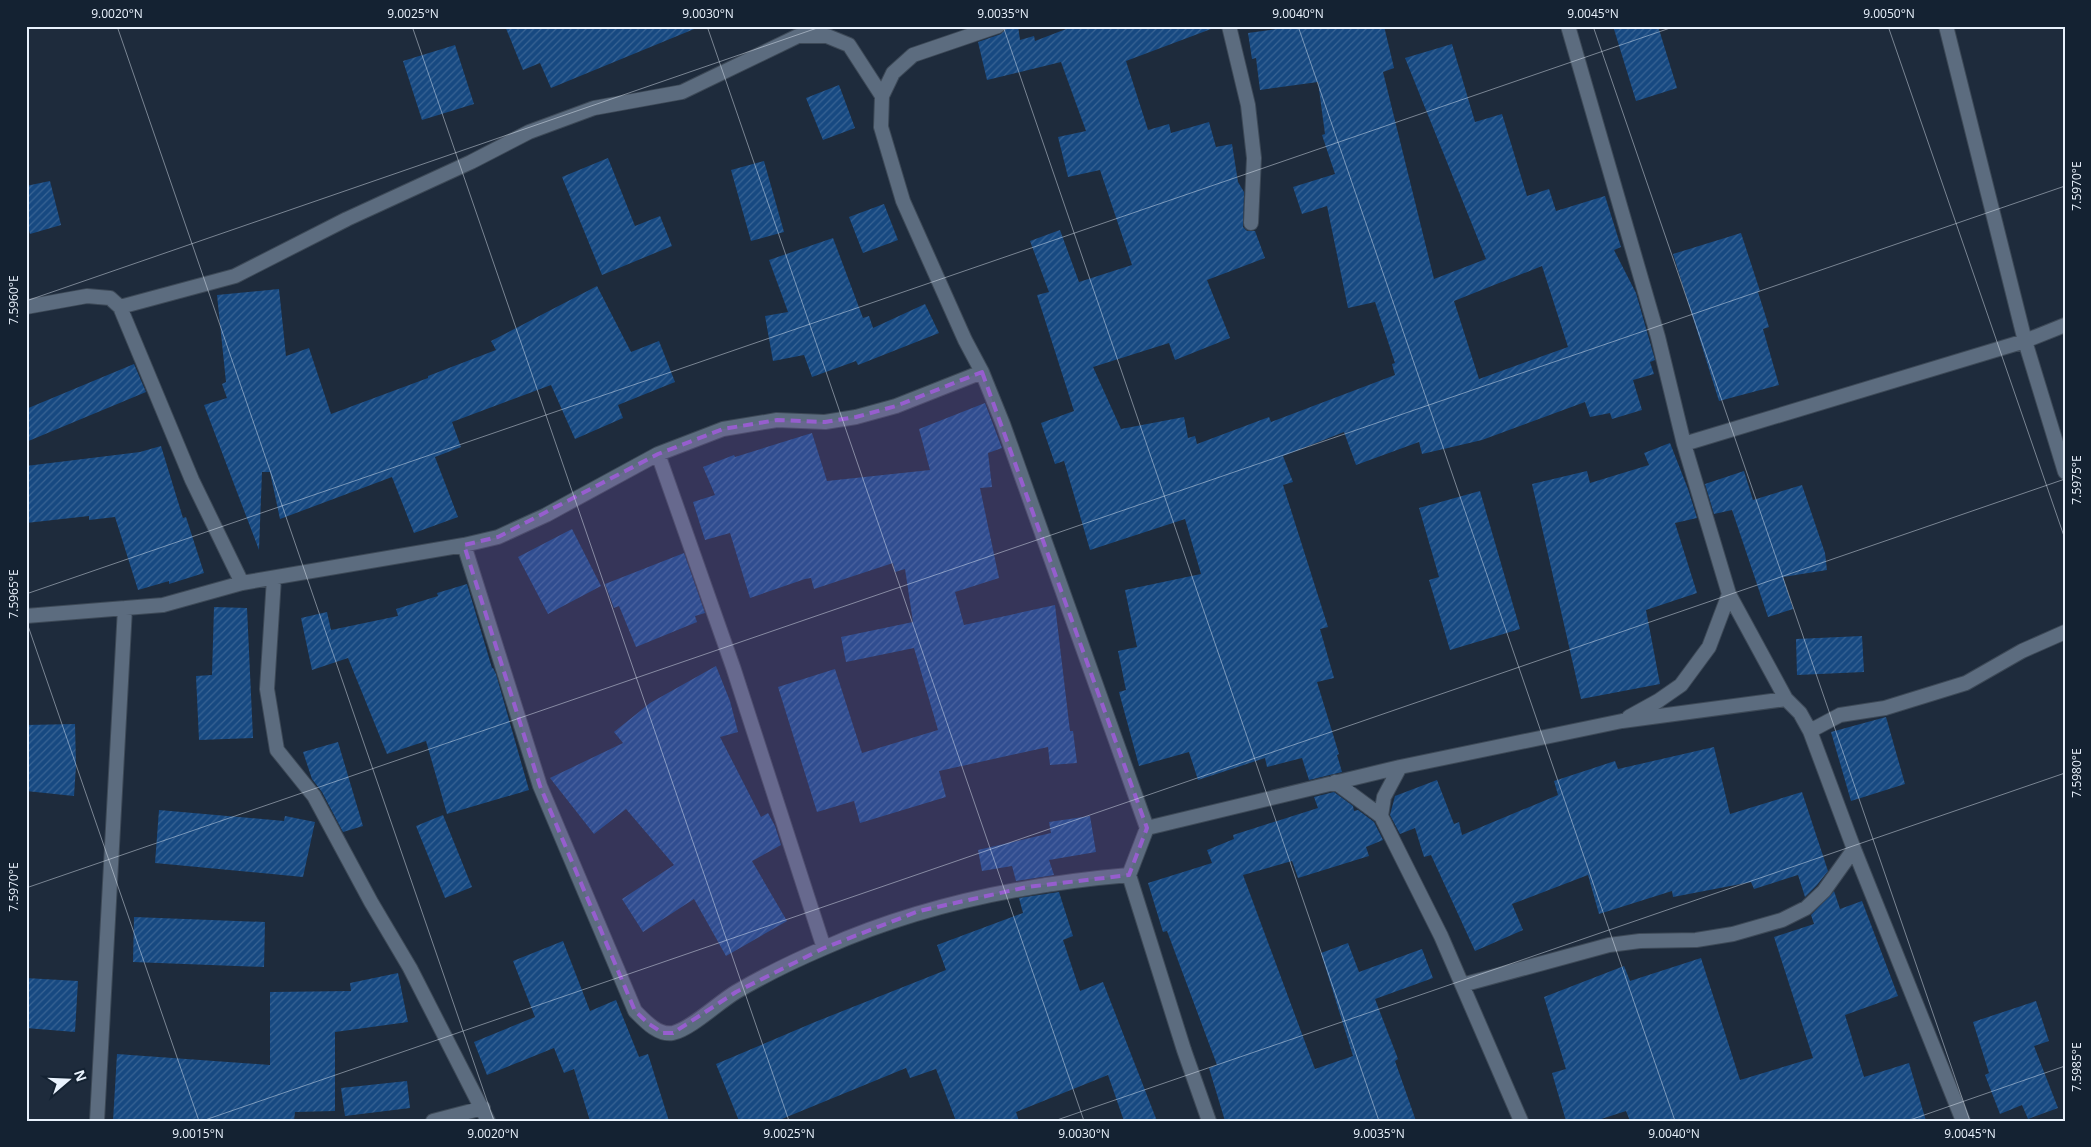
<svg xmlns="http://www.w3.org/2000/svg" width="2091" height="1147" viewBox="0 0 2091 1147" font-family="'Open Sans',sans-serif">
  <defs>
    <pattern id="building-hatch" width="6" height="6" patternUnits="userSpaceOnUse" patternTransform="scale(1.25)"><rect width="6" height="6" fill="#174981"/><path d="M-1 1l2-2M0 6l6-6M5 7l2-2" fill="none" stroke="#396494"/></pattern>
  </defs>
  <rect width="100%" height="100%" fill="#1e2b3c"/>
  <path fill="url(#building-hatch)" fill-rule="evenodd" d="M 505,26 L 698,26 L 699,27 L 551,88 L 540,63 L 523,70 Z
    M 1007,26 L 1018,26 L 1020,40 L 1034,36 L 1035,41 L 1074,26 L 1210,26 L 1211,29 L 1126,61 L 1148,130 L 1169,124 L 1171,133 L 1209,122 L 1216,147 L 1232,144 L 1238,182 L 1244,192 L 1243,227 L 1247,231 L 1255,231 L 1265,258 L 1207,280 L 1230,338 L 1175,360 L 1169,343 L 1093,367 L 1121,429 L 1184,417 L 1188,438 L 1195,436 L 1197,444 L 1269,417 L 1271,422 L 1395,375 L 1392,364 L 1395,363 L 1375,302 L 1348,308 L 1327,206 L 1302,214 L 1293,187 L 1335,174 L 1322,135 L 1325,134 L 1318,82 L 1260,90 L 1256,58 L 1252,59 L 1248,33 L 1298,26 L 1384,26 L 1394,68 L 1383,72 L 1434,279 L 1486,259 L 1405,58 L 1452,44 L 1475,122 L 1502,114 L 1527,196 L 1549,189 L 1556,211 L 1605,196 L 1621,247 L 1614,250 L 1636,293 L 1655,360 L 1650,362 L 1654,374 L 1633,380 L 1642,410 L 1612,419 L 1610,413 L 1590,417 L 1585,402 L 1482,440 L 1422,454 L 1419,442 L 1356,465 L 1344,432 L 1283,456 L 1293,482 L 1283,485 L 1328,627 L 1320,629 L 1334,678 L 1317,682 L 1339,754 L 1337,755 L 1342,772 L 1309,780 L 1302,758 L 1267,767 L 1265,758 L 1198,780 L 1189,752 L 1139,766 L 1119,692 L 1126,690 L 1118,651 L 1137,647 L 1125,590 L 1201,574 L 1185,519 L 1090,550 L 1064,461 L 1055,464 L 1041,423 L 1074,411 L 1037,295 L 1049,292 L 1030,241 L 1060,230 L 1079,282 L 1132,265 L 1100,170 L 1068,177 L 1058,137 L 1086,131 L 1061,62 L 987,80 L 978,42 L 1001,34 ZM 1542,266 L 1568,347 L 1479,379 L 1454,301 Z
    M 1613,26 L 1658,26 L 1677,88 L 1636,101 Z
    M 455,45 L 474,104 L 422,120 L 403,61 Z
    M 839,85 L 855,128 L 823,140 L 806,98 Z
    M 608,158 L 635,226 L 660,216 L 672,246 L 602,275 L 562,177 Z
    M 764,161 L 784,232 L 751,241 L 731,170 Z
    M 50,181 L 61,225 L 30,234 L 26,219 L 26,186 Z
    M 884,204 L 898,240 L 863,253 L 849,217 Z
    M 1741,233 L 1760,291 L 1758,292 L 1769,327 L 1763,329 L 1779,385 L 1719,401 L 1673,254 Z
    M 833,238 L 863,318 L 869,316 L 873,328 L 925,304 L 939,333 L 858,365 L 856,361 L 812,377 L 804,355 L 773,361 L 765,316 L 788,312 L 769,260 Z
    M 597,286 L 631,352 L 659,341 L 675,382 L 618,405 L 623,418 L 575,439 L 551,385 L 452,422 L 461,447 L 435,457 L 458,517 L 414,533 L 392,477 L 280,519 L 270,472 L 262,472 L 259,550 L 204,405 L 227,398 L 222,384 L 226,382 L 217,295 L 279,289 L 286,356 L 309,348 L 331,414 L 428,378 L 428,376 L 496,350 L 491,341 Z
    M 134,364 L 146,392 L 26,442 L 26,409 Z
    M 985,403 L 1002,448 L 988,453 L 992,487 L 980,488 L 999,578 L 955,592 L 964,625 L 1055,605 L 1070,731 L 1073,731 L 1077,763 L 1050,765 L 1048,747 L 939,771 L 946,797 L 860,823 L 854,801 L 817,812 L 778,687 L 835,669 L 862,753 L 938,730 L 914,648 L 846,662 L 841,637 L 913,622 L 905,569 L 895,572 L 893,563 L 814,589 L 811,578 L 805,579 L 750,598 L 730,533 L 705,540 L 693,502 L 715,495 L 703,467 L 734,455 L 735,457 L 812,433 L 827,481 L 930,470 L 919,429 Z
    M 1670,443 L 1688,489 L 1697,518 L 1675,523 L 1697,593 L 1646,610 L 1660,684 L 1581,699 L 1532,484 L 1587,471 L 1590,483 L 1649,465 L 1644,453 Z
    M 161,446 L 183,518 L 186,517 L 204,573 L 169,584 L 169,581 L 138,590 L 115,517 L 89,520 L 89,516 L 26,523 L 26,466 L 140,452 Z
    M 1744,471 L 1753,500 L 1802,485 L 1825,553 L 1827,570 L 1783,577 L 1793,609 L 1768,617 L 1732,510 L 1714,514 L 1705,484 Z
    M 1480,491 L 1520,629 L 1450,650 L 1429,580 L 1439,577 L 1419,508 Z
    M 572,529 L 601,586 L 548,614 L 518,557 Z
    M 684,553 L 705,613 L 695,616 L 697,622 L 636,647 L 619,606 L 614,608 L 605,584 Z
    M 467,584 L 492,668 L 493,668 L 496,674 L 529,790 L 447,814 L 426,741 L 387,754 L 348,658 L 312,670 L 301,618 L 327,612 L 331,630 L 398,616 L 396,609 L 438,596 L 437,593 Z
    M 214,607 L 247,608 L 253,738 L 199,740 L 196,676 L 212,675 Z
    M 1862,636 L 1864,672 L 1797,675 L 1796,639 Z
    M 716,666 L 730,701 L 738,732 L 720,737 L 761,817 L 768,813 L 775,826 L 781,845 L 752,861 L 787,921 L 726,956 L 694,899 L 643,932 L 622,899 L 674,865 L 626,809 L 594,834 L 550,778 L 623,743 L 614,732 L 650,703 Z
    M 1886,717 L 1905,784 L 1851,801 L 1831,732 Z
    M 75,724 L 76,766 L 74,796 L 26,791 L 26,725 Z
    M 338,742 L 363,826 L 343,832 L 322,792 L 312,779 L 303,752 Z
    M 1714,747 L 1730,814 L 1802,792 L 1828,871 L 1817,885 L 1805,897 L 1798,875 L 1754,889 L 1751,882 L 1673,897 L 1672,891 L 1599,914 L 1588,875 L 1512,904 L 1523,930 L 1475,951 L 1431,855 L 1424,857 L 1415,828 L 1400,834 L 1390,815 L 1395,796 L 1437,780 L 1454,824 L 1459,822 L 1462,835 L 1558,795 L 1554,781 L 1615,761 L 1618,769 Z
    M 1334,792 L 1353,806 L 1354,811 L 1358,810 L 1374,822 L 1383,840 L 1366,847 L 1369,856 L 1298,878 L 1292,861 L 1243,875 L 1315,1069 L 1353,1056 L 1321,953 L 1348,943 L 1359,972 L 1422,949 L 1433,978 L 1375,999 L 1398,1059 L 1395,1061 L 1416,1121 L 1225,1121 L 1209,1068 L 1217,1065 L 1167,931 L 1163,932 L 1148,883 L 1212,863 L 1207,850 L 1234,839 L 1233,835 L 1318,808 L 1314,797 Z
    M 159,810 L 284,821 L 285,816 L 315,822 L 303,877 L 155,863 Z
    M 443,815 L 472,887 L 445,898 L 416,826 Z
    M 1090,816 L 1096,852 L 1049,860 L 1054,875 L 1016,881 L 1012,866 L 982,871 L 978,850 L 1051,833 L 1049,822 Z
    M 1834,891 L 1840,909 L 1862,901 L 1898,996 L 1845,1015 L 1864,1077 L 1909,1063 L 1926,1121 L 1630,1121 L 1626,1111 L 1595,1121 L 1566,1121 L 1552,1073 L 1566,1069 L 1544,997 L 1624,966 L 1630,981 L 1701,958 L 1740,1080 L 1813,1058 L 1774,937 L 1814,924 L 1811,915 Z
    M 1059,892 L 1073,936 L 1063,940 L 1080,991 L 1103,982 L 1157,1121 L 1124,1121 L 1108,1075 L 1016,1112 L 1019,1121 L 956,1121 L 936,1069 L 910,1078 L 906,1068 L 777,1121 L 739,1121 L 716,1064 L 815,1022 L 946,970 L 937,945 L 1023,913 L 1019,898 Z
    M 134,917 L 265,922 L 264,967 L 133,962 Z
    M 563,941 L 590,1011 L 616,1000 L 639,1057 L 648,1054 L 669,1121 L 590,1121 L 574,1069 L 564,1073 L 554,1048 L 487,1075 L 474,1042 L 535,1017 L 513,961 Z
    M 398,973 L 408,1022 L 335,1032 L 335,1111 L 295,1112 L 294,1121 L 113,1121 L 117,1054 L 270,1065 L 270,992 L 351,991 L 350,983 Z
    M 26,978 L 78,981 L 75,1032 L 26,1028 Z
    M 2036,1001 L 2049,1041 L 2034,1046 L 2058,1108 L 2028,1119 L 2022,1105 L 2000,1114 L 1985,1075 L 1989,1073 L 1973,1022 Z
    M 407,1081 L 410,1108 L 345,1116 L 341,1088 Z"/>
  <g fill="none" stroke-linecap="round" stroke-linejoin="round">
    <g stroke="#3d4957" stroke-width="16">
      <path id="minor" d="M 998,26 L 913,55 L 893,73 L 882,96 L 881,127 L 903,201 L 965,340 L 982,372 L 1003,424 L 1147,828 L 1129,875 L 1184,1050 L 1209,1121
        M 1229,26 L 1248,105 L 1254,158 L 1251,223
        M 1568,26 L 1658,337 L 1684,444 L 1729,594 L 1786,699 L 1800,713 L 1810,731 L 1854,849 L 1963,1121
        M 1946,26 L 2025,341 L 2065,472
        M 26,307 L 87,296 L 110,298 L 120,307 L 192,480 L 242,583
        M 120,307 L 235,276 L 347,219 L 471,162 L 529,132 L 594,108 L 682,92 L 798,36 L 827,36 L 849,45 L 882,96
        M 1684,444 L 2025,341 L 2065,325
        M 658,454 L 733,667 L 824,948
        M 464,545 L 540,786 L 635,1011 C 644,1020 658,1036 673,1033 C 691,1029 719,1002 736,992 C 763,976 796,960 824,948 C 921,905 1024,884 1129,875
        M 274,578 L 267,689 L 277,750 L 314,796 L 371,902 L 410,968 L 488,1121
        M 26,616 L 163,605 L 242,583 L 464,545 L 498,537 L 546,515 L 658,454 L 723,429 L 777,420 L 825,422 L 856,417 L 896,406 L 982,372
        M 1629,717 L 1658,701 L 1681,685 L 1709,647 L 1729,594
        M 1810,731 L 1840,715 L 1885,708 L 1966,683 L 2022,651 L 2065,632
        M 1335,782 L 1381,816 L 1441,936 L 1521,1121
        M 1381,816 L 1384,797 L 1400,767
        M 1147,828 L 1400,767 L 1622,721 L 1786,699
        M 1462,985 L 1609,945 L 1640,941 L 1696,940 L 1733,934 L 1782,920 L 1806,908 L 1824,891 L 1854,849
        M 97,1121 L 125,608
        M 433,1121 L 483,1108"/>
    </g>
    <use href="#minor" stroke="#5c6c7f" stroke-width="14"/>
  </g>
  <path fill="#965ece" fill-opacity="0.2" stroke="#965ece" stroke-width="4" stroke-dasharray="10 6" stroke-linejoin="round" d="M 982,372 L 1147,828 L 1129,875 L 1027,887 L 919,911 L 824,948 L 736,992 L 673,1033 L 663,1033 L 649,1024 L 635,1011 L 540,786 L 464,545 L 498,537 L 658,454 L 723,429 L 777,420 L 825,422 L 856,417 L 896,406 Z"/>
  <path fill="none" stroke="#e9f2fd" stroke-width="1" stroke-opacity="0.45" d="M 117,26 L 494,1121M 412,26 L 789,1121M 707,26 L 1084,1121M 1003,26 L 1379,1121M 1298,26 L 1675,1121M 1593,26 L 1970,1121M 1888,26 L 2065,539M 26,301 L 823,26M 26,594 L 1676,26M 26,620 L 199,1121M 26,888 L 2065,186M 202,1121 L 2065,479M 1054,1121 L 2065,773M 1907,1121 L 2065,1066"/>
  <rect width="2091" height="1147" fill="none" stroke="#142232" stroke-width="55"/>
  <g transform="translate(68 1080) rotate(71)" stroke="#142232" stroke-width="4" paint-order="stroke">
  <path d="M0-4L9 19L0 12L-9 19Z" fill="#e9f2fd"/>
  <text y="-8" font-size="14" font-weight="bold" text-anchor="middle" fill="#e9f2fd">N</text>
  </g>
  <rect x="28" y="28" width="2036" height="1092" fill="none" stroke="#e9f2fd" stroke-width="2"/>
  <g font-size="12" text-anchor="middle" fill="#e9f2fd">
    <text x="117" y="18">9.0020°N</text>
    <text x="413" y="18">9.0025°N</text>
    <text x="708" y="18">9.0030°N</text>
    <text x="1003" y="18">9.0035°N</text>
    <text x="1298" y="18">9.0040°N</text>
    <text x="1593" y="18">9.0045°N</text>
    <text x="1889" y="18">9.0050°N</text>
    <text transform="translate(2077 186) rotate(-90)" y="4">7.5970°E</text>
    <text transform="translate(14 300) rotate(-90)" y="4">7.5960°E</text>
    <text transform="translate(2077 480) rotate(-90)" y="4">7.5975°E</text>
    <text transform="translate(14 594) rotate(-90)" y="4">7.5965°E</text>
    <text transform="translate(2077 773) rotate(-90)" y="4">7.5980°E</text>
    <text transform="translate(14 887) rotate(-90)" y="4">7.5970°E</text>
    <text transform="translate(2077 1067) rotate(-90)" y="4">7.5985°E</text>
    <text x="198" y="1138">9.0015°N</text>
    <text x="493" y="1138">9.0020°N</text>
    <text x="789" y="1138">9.0025°N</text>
    <text x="1084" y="1138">9.0030°N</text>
    <text x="1379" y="1138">9.0035°N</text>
    <text x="1674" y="1138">9.0040°N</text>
    <text x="1970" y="1138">9.0045°N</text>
  </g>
</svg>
